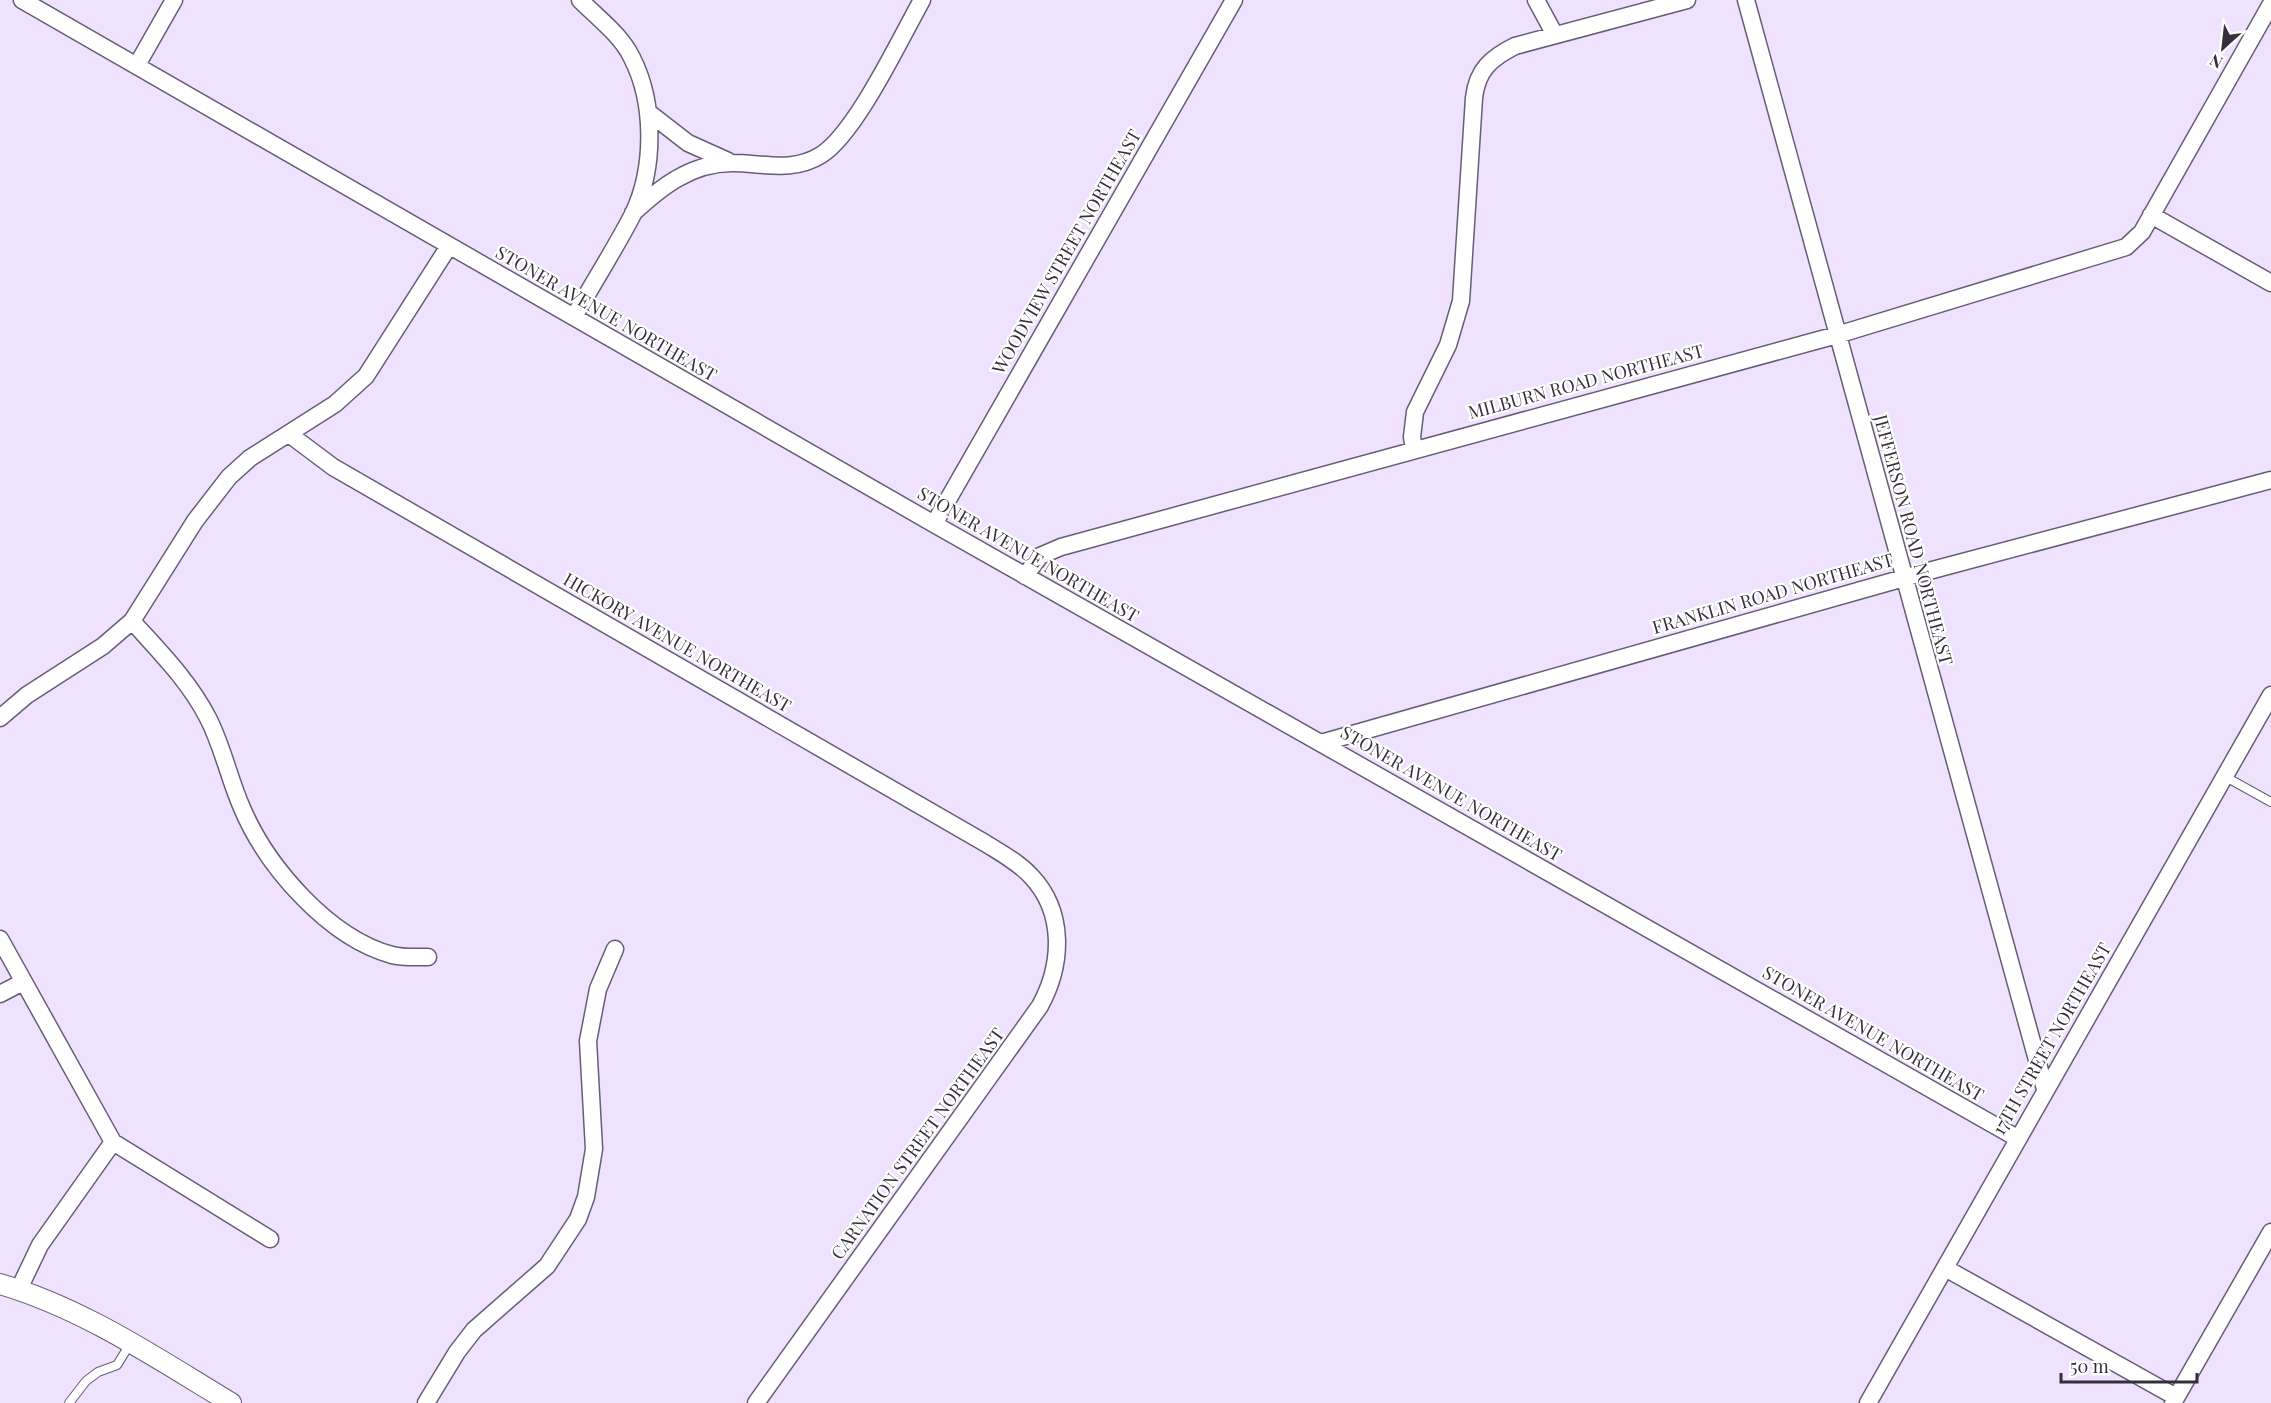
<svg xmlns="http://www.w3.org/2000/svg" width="2271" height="1403" viewBox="0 0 2271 1403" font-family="'Playfair Display',serif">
  <rect width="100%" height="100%" fill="#eee2fe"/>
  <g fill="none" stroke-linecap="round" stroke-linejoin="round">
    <g stroke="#685d75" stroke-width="10">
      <path id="service" d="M 2224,776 L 2271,802
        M 69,1403 L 86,1381 L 98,1372 L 117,1365 L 130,1344"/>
    </g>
    <g stroke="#685d75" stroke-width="19">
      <path id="minor" d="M 22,0 L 934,524 L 2017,1138
        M 1536,0 L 1555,35
        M 1746,0 L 2045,1089
        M 137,65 L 174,0
        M 648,112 L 688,143 L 728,161
        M 633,213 C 661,187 691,163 732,163 C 763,163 792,173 821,155 C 856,133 900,39 922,0
        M 2151,215 L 2271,283
        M 574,317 C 593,283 615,249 633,214 C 655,168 655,103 632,58 C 621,35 598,18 580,0
        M 289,434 L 333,467 L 985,843 C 1001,853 1018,862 1031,876 C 1065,912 1063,964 1040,1006 L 756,1403
        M 1414,449 L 1412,437 L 1415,412 L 1448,345 L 1461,301 L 1474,98 C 1477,70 1491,58 1515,46 L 1687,0
        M 934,524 L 1234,0
        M 1025,576 L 1040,556 L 1061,547 L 1837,335 L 2126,247 L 2142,232 L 2271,4
        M 132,621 C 160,652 189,681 208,718 C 223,747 229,779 242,808 C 267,867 329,938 392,955 C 403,958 417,957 428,957
        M 0,718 L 27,695 L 103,646 L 132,621 L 195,521 L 229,477 L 250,458 L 335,404 L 366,376 L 449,246
        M 1321,743 L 1925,572 L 2271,480
        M 0,939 L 113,1142 L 270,1239
        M 0,994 L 23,982
        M 1945,1268 L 2176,1397
        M 19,1289 L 40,1245 L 113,1142
        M 426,1403 L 457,1352 L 474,1330 L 547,1266 L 578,1219 L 586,1197 L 594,1149 L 588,1041 L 598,989 L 615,949
        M 1868,1403 L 2271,695
        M 2173,1403 L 2271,1232"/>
    </g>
    <g stroke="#685d75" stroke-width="22">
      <path id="tertiary" d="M 0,1284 C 83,1308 158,1359 231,1403"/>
    </g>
    <use href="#service" stroke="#fff" stroke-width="8"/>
    <use href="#minor" stroke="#fff" stroke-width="16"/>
    <use href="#tertiary" stroke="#fff" stroke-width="20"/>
  </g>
  <g text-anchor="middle" stroke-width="4.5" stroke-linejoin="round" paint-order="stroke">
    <g font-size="18" fill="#342f3a" stroke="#fff">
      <text transform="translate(1067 252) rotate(-60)" y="6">WOODVIEW STREET NORTHEAST</text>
      <text transform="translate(606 314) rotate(30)" y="6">STONER AVENUE NORTHEAST</text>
      <text transform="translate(1586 382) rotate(-15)" y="6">MILBURN ROAD NORTHEAST</text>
      <text transform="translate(1913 540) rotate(75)" y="6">JEFFERSON ROAD NORTHEAST</text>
      <text transform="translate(1028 555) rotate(30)" y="6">STONER AVENUE NORTHEAST</text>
      <text transform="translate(1773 594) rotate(-16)" y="6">FRANKLIN ROAD NORTHEAST</text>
      <text transform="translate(677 643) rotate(30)" y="6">HICKORY AVENUE NORTHEAST</text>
      <text transform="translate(1451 794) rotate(30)" y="6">STONER AVENUE NORTHEAST</text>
      <text transform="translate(1873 1034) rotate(30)" y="6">STONER AVENUE NORTHEAST</text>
      <text transform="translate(2052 1039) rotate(-60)" y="6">17TH STREET NORTHEAST</text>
      <text transform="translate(918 1144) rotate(-54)" y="6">CARNATION STREET NORTHEAST</text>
    </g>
  </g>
  <g transform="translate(2223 48) rotate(207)" stroke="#ffffff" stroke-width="4.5" paint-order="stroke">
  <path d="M0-4.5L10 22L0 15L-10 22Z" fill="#342f3a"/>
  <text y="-9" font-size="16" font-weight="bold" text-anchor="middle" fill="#342f3a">N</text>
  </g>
  <path d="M2061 1373v9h136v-9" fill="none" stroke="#342f3a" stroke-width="3"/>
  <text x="2070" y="1373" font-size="18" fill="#342f3a" stroke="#ffffff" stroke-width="4.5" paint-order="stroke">50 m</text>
</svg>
